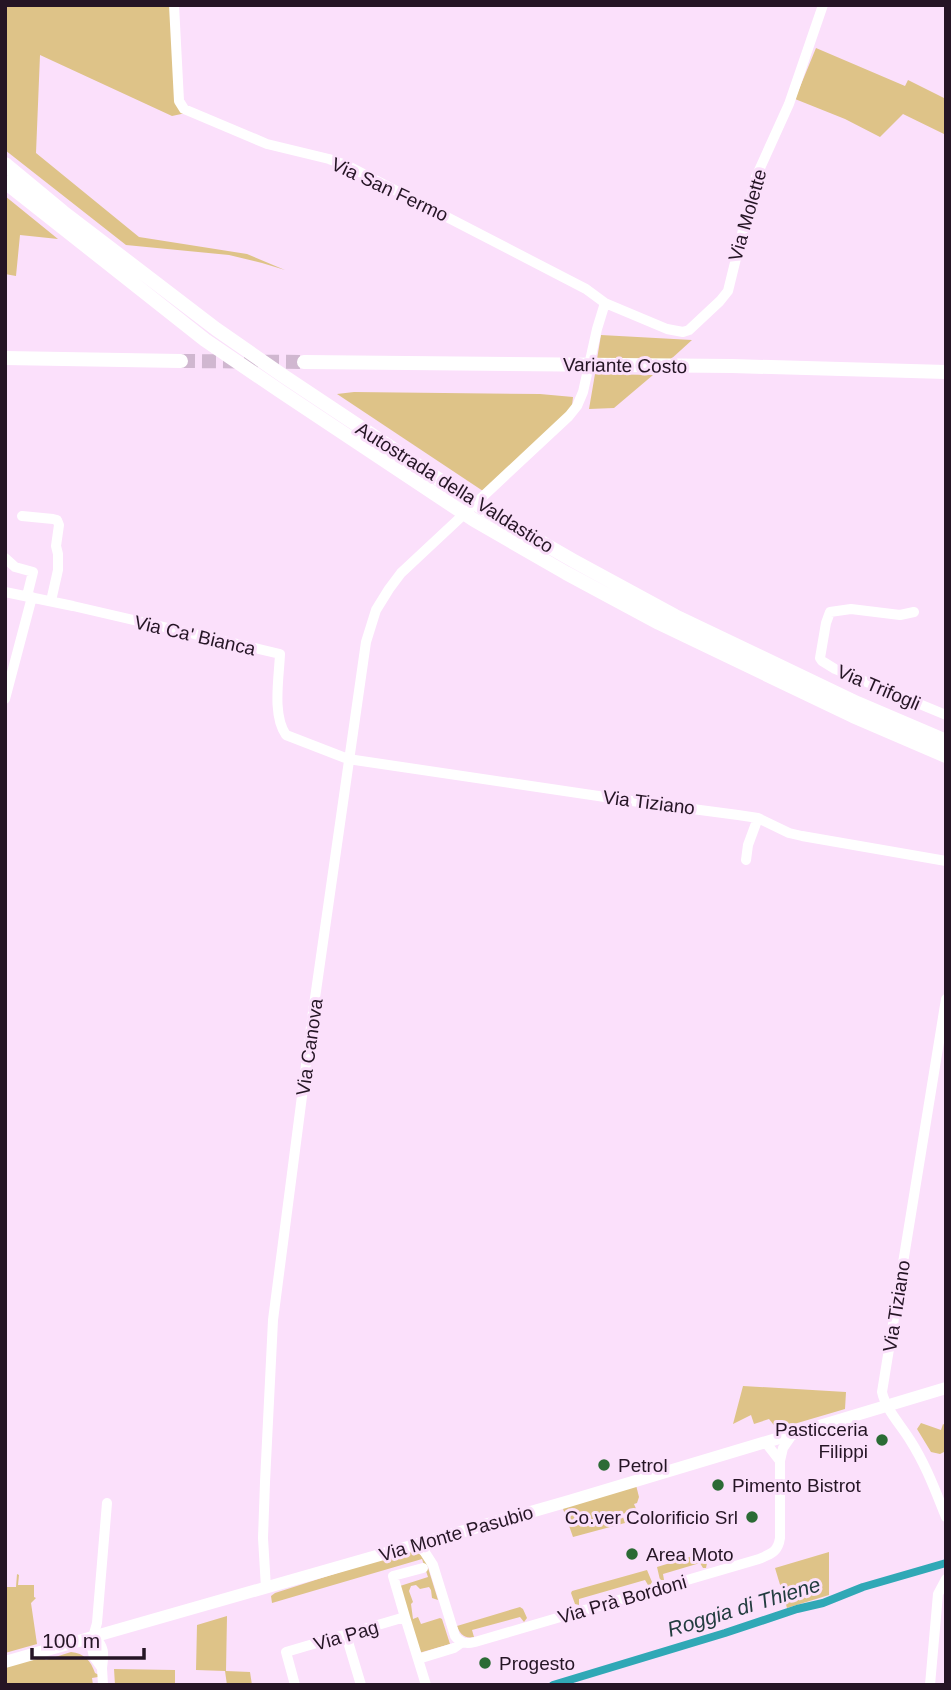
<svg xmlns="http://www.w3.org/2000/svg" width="951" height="1690" viewBox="0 0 951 1690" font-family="Helvetica,sans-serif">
  <rect width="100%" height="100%" fill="#fbe0fb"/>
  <path fill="#dec388" d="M 5,5 L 172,5 L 176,100 L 186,113 L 172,116 L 40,55 L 36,153 L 139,237 L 247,254 L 285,270 L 262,263 L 229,255 L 126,245 L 5,150 Z
    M 816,48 L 905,86 L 908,80 L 946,99 L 946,135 L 903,114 L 880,137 L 845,119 L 795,99 Z
    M 5,196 L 58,239 L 20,235 L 16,276 L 5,274 Z
    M 601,335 L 692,340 L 670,360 L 597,359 Z
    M 595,374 L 653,375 L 614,408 L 589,409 Z
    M 354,392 L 540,394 L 573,397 L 572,406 L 565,416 L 483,491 L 337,394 Z
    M 743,1386 L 846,1392 L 845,1409 L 777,1429 L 769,1419 L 754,1424 L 751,1415 L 733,1424 Z
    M 921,1423 L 941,1430 L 943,1424 L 945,1425 L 946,1451 L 940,1454 L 931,1452 L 917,1429 Z
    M 636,1485 L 639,1497 L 637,1503 L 634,1504 L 637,1511 L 622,1514 L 625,1523 L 573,1537 L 562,1506 Z
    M 412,1549 L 425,1558 L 438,1600 L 432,1598 L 431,1590 L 429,1587 L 420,1589 L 416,1585 L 411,1586 L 409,1591 L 413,1602 L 411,1604 L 413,1619 L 418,1617 L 421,1624 L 440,1618 L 442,1619 L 450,1644 L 419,1653 L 400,1586 L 428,1577 L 422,1559 L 272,1603 L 271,1596 L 275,1593 Z
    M 829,1552 L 829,1595 L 787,1608 L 775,1568 Z
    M 703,1553 L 707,1563 L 706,1568 L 703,1568 L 700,1563 L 663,1574 L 664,1580 L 660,1580 L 657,1567 Z
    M 647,1570 L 652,1582 L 650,1585 L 648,1585 L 645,1580 L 579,1599 L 579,1605 L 575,1604 L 571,1593 L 572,1591 Z
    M 17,1574 L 19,1575 L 18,1585 L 34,1585 L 34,1597 L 36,1598 L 31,1603 L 37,1644 L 5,1653 L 5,1587 L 16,1587 Z
    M 520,1607 L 523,1609 L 527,1618 L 524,1622 L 520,1617 L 472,1630 L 474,1637 C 464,1639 460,1634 457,1626 Z
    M 227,1616 L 226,1671 L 250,1672 L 252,1685 L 227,1685 L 225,1671 L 196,1670 L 197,1625 Z
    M 71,1652 C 84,1653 91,1661 95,1673 L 99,1675 L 98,1677 L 92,1678 L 93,1685 L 5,1685 L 5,1666 L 40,1656 L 46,1660 Z
    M 114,1669 L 175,1670 L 175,1685 L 115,1685 Z"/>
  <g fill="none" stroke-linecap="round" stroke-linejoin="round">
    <path stroke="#30a8b6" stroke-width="8" d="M 553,1685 L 725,1633 L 797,1609 L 823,1603 L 863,1587 L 946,1563"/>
    <path stroke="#d0b7d0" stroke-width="14" stroke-dasharray="14 7" stroke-linecap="butt" d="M 181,361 L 304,362"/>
    <path stroke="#fff" stroke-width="10" d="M 174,5 L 179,101 L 184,109 L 267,144 L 329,159 L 348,166 L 586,289 L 605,303 L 667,329 L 683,332 L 689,330 L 720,301 L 728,291 L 756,177 L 789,104 L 823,5
      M 22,516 L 53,519 L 57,520 L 59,525 L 56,546 L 58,554 L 58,570 L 51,601
      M 5,558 L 15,567 L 33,572 L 27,596
      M 5,592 L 73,606 L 280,654 C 279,678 272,715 286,735 L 348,759 L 632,801 L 738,815 L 758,818 L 789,833 L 802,836 L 946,861
      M 914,612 L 900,615 L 851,609 L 830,612 L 826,623 L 820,658 L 822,661 L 835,669 L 946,715
      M 5,699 L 32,597
      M 746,860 L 748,845 L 758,818
      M 946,999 L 882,1392 C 886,1410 901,1425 910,1440 C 926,1465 935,1490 946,1517
      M 780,1461 L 783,1448 L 792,1435
      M 414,1544 L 424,1551 L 433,1565 L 455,1636 C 461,1644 467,1644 475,1642 L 759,1559 C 771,1554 778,1552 780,1538 L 780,1461 L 766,1443
      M 266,1588 L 263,1538 L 265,1482 L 273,1320 L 312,1019 L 366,642 L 376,610 L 389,589 L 401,573 L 569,416 L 577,406 L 583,392 L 597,329 L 605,303
      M 405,1617 L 393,1576 L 423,1568
      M 346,1635 L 361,1685
      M 93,1636 C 105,1646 104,1654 102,1668 L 94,1657 L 91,1644 L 97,1623 L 107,1503
      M 418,1659 L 454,1648 L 461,1643
      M 102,1668 L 103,1685
      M 295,1685 L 286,1652 L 405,1617 L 426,1685
      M 930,1685 L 938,1594 L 946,1579"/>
    <path stroke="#fff" stroke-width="12" d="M 5,1662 L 569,1501 L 946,1388"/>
    <path stroke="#fff" stroke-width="14" d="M 5,164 L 63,212 L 216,329 L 285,377 L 485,510 L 574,561 L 675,616 L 857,703 L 946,741
      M 5,182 L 205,340 L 280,391 L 474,520 L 566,573 L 659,623 L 853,716 L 946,756
      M 5,358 L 181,361
      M 304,362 L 732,366 L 946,372"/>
  </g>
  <g fill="#2b6b35" stroke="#fbe0fb" stroke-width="2.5">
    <circle cx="882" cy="1440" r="7"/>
    <circle cx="604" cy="1465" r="7"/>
    <circle cx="718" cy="1485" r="7"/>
    <circle cx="752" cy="1517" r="7"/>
    <circle cx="632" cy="1554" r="7"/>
    <circle cx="485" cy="1663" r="7"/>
  </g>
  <g text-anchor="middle" stroke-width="6" stroke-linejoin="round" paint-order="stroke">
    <g font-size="19" fill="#251525" stroke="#fbe0fb">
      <text transform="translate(390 189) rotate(25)" y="7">Via San Fermo</text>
      <text transform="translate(747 215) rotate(-74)" y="7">Via Molette</text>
      <text transform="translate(625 365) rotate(1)" y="7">Variante Costo</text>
      <text transform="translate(455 487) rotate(32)" y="7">Autostrada della Valdastico</text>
      <text transform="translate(195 635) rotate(13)" y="7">Via Ca' Bianca</text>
      <text transform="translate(879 687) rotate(23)" y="7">Via Trifogli</text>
      <text transform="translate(649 802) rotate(7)" y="7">Via Tiziano</text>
      <text transform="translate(309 1047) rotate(-82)" y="7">Via Canova</text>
      <text transform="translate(896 1306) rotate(-81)" y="7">Via Tiziano</text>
      <text transform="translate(456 1533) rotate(-16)" y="7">Via Monte Pasubio</text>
      <text transform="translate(622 1599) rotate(-16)" y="7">Via Prà Bordoni</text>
      <text transform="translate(346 1635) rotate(-16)" y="7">Via Pag</text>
    </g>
    <g font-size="19" fill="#251525" stroke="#fbe0fb" text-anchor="start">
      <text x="868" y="1436" text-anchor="end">Pasticceria<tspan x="868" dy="22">Filippi</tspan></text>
      <text x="618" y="1472">Petrol</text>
      <text x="732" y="1492">Pimento Bistrot</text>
      <text x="738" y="1524" text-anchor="end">Co.ver Colorificio Srl</text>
      <text x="646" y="1561">Area Moto</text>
      <text x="499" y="1670">Progesto</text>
    </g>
    <g font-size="21" font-style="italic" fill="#233d40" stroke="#fbe0fb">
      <text transform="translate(744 1607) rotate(-17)" y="7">Roggia di Thiene</text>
    </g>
  </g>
  <rect width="951" height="1690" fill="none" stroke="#251525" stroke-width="14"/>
  <path d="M32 1648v10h112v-10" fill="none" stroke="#251525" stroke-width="3.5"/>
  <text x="42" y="1648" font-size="21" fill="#251525" stroke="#fbe0fb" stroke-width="5" paint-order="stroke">100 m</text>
</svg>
